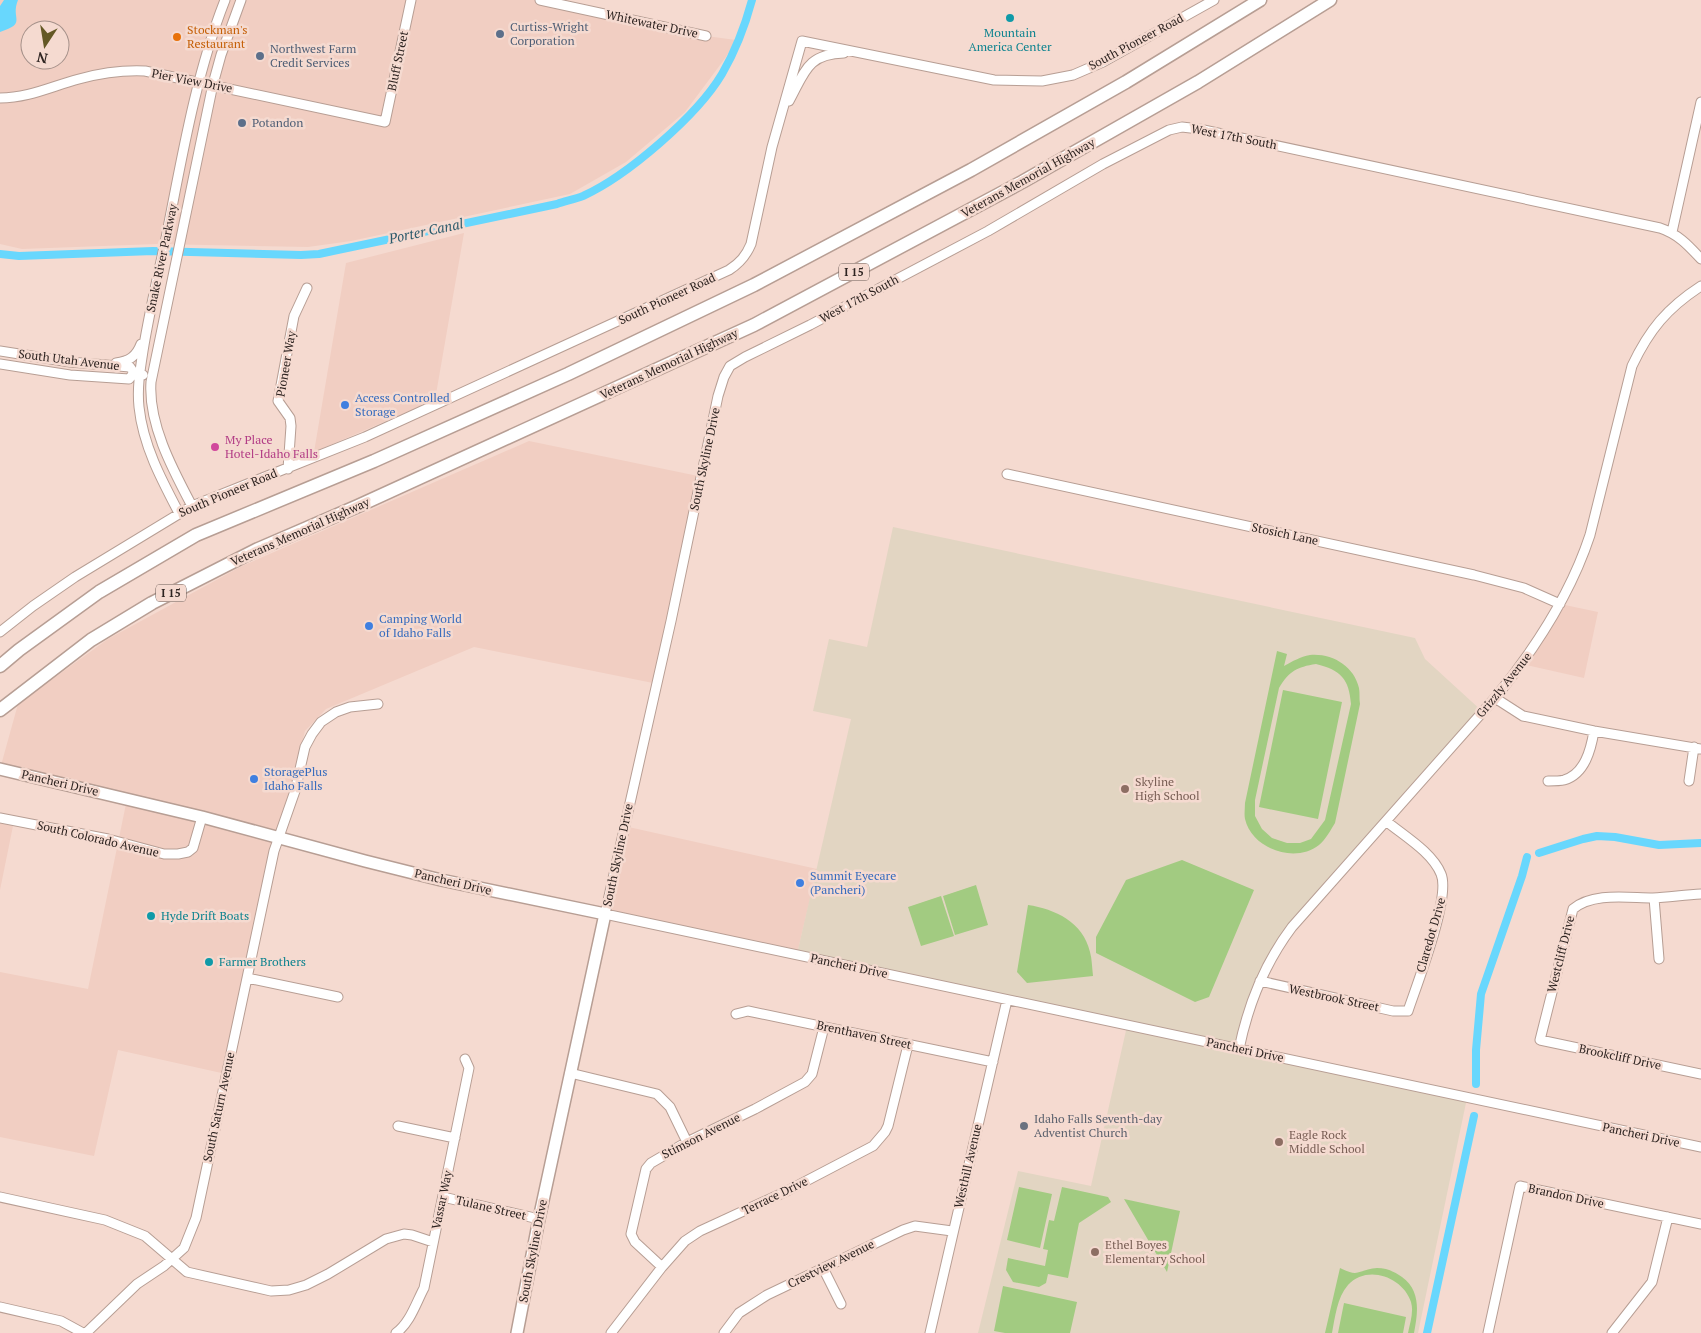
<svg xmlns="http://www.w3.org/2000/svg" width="1701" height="1333" viewBox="0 0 1701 1333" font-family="'PT Serif',serif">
  <rect width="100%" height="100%" fill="#f5dad0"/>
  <path fill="#f1cec2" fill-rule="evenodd" d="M 0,0 L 540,0 L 706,36 L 736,40 L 726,57 L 685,112 L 626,162 L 570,194 L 351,241 L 308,247 L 157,244 L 22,249 L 0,244 ZM 30,30 L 60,30 L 60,60 L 30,60 Z
    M 464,233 L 435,400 L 314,452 L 346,263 Z
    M 529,441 L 698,476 L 653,683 L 474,647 L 326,709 L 305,731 L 278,838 L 226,1074 L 118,1050 L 94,1156 L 0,1137 L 0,972 L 88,989 L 127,799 L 0,769 L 18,704 L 108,639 L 242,566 Z
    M 1560,604 L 1598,612 L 1584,678 L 1522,664 Z
    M 0,818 L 14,821 L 0,890 Z
    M 624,826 L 817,869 L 797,954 L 605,914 Z"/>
  <path fill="#e2d5c2" d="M 893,527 L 1415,638 L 1425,659 L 1483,712 L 1292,927 L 1260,981 L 1239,1049 L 1467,1098 L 1418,1333 L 978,1333 L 1018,1171 L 1091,1186 L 1127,1026 L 797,954 L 851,719 L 813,711 L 829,639 L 867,647 Z"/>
  <path fill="#a2cb81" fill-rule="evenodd" d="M 1277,651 L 1287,654 L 1284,666 C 1293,661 1300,657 1310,655 C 1332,653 1354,666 1359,688 C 1360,693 1359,699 1360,704 L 1335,823 C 1330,831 1326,839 1319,845 C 1295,864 1252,849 1245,819 C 1244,814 1245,808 1245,803 ZM 1316,664 C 1341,670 1349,679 1351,704 L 1325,820 L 1311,839 L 1300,843 L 1287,843 L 1272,838 L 1262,829 L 1255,816 L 1255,800 L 1279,688 C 1289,671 1297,667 1316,664 Z
    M 1283,690 L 1342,702 L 1318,819 L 1259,807 Z
    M 1182,860 L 1254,890 L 1209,997 L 1195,1002 L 1096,953 L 1096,937 L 1126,880 Z
    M 976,885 L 988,925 L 955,935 L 943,896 Z
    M 941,896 L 954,936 L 921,946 L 908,907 Z
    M 1028,905 C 1055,909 1083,922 1090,952 C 1092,959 1092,968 1093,976 L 1027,983 L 1017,972 Z
    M 1019,1187 L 1052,1194 L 1040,1248 L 1007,1240 Z
    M 1062,1187 L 1108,1197 L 1111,1202 L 1079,1223 L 1068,1278 L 1048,1274 L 1046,1283 L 1039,1287 L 1013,1282 L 1006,1270 L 1008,1258 L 1045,1266 L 1048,1250 L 1043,1249 L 1049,1220 L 1054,1221 Z
    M 1124,1199 L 1180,1211 L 1167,1272 Z
    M 1340,1268 C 1344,1270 1350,1273 1355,1273 C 1362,1272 1369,1268 1377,1268 C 1387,1268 1395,1272 1402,1277 C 1421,1291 1418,1312 1414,1333 L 1408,1333 C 1410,1323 1414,1312 1411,1302 C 1403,1277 1367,1264 1348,1285 C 1337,1297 1335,1318 1332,1333 L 1325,1333 Z
    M 1003,1286 L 1077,1302 L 1070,1333 L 1005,1333 L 994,1331 Z
    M 1344,1303 L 1406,1317 L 1403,1333 L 1338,1333 Z"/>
  <path fill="#68d7fd" d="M 4,0 L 18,0 C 10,19 28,23 0,32 L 0,6 Z"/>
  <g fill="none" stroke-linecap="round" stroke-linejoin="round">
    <path stroke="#68d7fd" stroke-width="8" d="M 0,254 L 19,256 L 153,251 L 301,255 L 319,254 L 557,204 C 566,201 575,199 583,196 C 627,176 697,116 722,74 C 736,50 745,26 752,0
      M 1539,853 L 1583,839 L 1597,836 L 1615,837 L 1659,845 L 1701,843
      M 1476,1084 L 1476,1050 L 1481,994 L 1522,876 L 1527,857
      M 1427,1333 L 1474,1116"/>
    <g stroke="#b79e94" stroke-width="11">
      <path id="minor" d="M 540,0 L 706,36
        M 0,98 C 29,98 52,86 79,79 C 101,73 123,70 145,71 L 385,122 L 411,0
        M 789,101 C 805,72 807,54 844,53
        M 1672,232 L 1701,102
        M 1701,259 C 1688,245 1678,234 1660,228 L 1199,129 L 1182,127 L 1169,130 L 1103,164 L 988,231 L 810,325 L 745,357 L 730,366 L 724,377 L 718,396 L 671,621 L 605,914 L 1701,1147
        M 0,351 L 70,362 L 130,367 L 134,373 L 143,375
        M 116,363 C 129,361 136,357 141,344
        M 0,364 L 70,375 L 129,379 L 134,373
        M 288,469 L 291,426 L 290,418 L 278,401 L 294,316 L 307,288
        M 1007,474 L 1474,575 L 1524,588 L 1560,604
        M 192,506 C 173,470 148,424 151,382 L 213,84 L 221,55 L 241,0
        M 179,513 C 161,479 143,445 139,407 C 137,388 140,370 143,351 C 149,314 157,279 165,243 C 181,163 195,76 225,0
        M 0,632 L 33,606 L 75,577 L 192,506 L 365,437 L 729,270 C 740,263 746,256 751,244 L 772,147 L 802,41 L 994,80 L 1042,81 L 1073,75 L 1103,62 L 1214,0
        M 1495,698 L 1523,716 L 1594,731 L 1701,749
        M 1548,781 C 1553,781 1560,781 1564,780 C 1585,774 1591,749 1594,731
        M 1689,781 L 1694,747
        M 0,818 L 108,839 L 164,854 L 178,854 L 188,852 L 193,848 L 202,817
        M 1701,894 C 1685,895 1669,897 1653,898 C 1628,898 1593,892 1573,909 L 1540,1040 L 1701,1074
        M 1654,898 L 1659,959
        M 247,978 L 338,997
        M 1260,981 L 1393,1011 L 1408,1011 C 1417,984 1451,897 1441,874 C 1432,852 1404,836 1386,821
        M 736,1014 L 748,1011 L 993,1062
        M 1239,1049 C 1248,1005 1265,963 1292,927 L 1495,698 C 1535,649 1570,596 1590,535 L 1632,366 C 1649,330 1667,308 1701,286
        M 570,1073 L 657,1094 L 670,1107 L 687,1142
        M 398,1126 L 455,1138
        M 0,1197 L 105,1220 L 145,1236 L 187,1272 L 271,1291 L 289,1290 L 306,1285 L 328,1274 L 386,1239 L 404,1234 L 412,1235 L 433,1242
        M 443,1197 L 539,1219
        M 662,1267 L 635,1242 L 631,1234 L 646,1169 L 651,1163 L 687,1142 L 755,1109 L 805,1082 L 812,1074 L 824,1027
        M 823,1268 L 841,1304
        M 0,1307 L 61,1321 L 83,1333
        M 86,1333 L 137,1284 L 164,1266 L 184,1248 L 196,1218 L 274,851 L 295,791 L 305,747 L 312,734 L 321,722 L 336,712 L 350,707 L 378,704
        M 396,1333 C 410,1323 416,1303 424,1288 L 469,1068 L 465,1059
        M 611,1333 L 662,1267 L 685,1241 L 700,1231 L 787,1191 L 873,1146 L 885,1132 L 888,1126 L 908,1045
        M 724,1333 L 739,1313 L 767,1295 L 903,1230 L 915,1226 L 952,1231
        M 930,1333 L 1007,1000
        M 1488,1333 L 1520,1186 L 1701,1224
        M 1612,1333 L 1652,1282 L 1668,1217"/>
    </g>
    <g stroke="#b79e94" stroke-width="14">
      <path id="major" d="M 0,769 L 202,817 L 365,861 L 441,880 L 605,914 L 539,1219 L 517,1333"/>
    </g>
    <g stroke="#b79e94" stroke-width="15">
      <path id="highway" d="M 0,666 L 19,650 L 99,592 L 196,535 L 374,461 L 568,374 L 754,285 L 971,170 L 1126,82 L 1260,0
        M 0,710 L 91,640 L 152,603 L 256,550 L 358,506 L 754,325 L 1022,182 L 1198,82 L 1330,0"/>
    </g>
    <use href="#minor" stroke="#fff" stroke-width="9"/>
    <use href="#major" stroke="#fff" stroke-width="11"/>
    <use href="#highway" stroke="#fff" stroke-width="12"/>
  </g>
  <g fill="#0f9aa8" stroke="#f5dad0" stroke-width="2">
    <circle cx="1010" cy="18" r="5"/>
    <circle cx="151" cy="916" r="5"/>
    <circle cx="209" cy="962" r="5"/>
  </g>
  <g fill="#5c6f8a" stroke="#f5dad0" stroke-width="2">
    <circle cx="500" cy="34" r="5"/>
    <circle cx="260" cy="56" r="5"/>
    <circle cx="242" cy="123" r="5"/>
  </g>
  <circle fill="#e8710a" stroke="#f5dad0" stroke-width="2" cx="177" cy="37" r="5"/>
  <g fill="#3f7fe0" stroke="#f5dad0" stroke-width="2">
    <circle cx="345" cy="405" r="5"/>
    <circle cx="369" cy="626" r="5"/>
    <circle cx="254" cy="779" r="5"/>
    <circle cx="800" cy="883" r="5"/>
  </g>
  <circle fill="#d1479c" stroke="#f5dad0" stroke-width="2" cx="215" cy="447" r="5"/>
  <g fill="#8d6e63" stroke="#f5dad0" stroke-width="2">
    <circle cx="1125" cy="789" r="5"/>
    <circle cx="1279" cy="1142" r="5"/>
    <circle cx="1095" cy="1252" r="5"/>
  </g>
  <circle fill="#6b7280" stroke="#f5dad0" stroke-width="2" cx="1024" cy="1126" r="5"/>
  <g text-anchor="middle" stroke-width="5" stroke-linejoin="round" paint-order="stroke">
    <g fill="#f5dad0" stroke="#695a55" stroke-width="1">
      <rect x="839" y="263.5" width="30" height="17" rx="4"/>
      <rect x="156" y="584.5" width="30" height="17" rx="4"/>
    </g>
    <g font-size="11" font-weight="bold" fill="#2d2320">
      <text x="854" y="276">I 15</text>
      <text x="171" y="597">I 15</text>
    </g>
    <g font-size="12" fill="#2d2320" stroke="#f5dad0">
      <text transform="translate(652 24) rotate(12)" y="4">Whitewater Drive</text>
      <text transform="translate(1136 42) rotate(-28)" y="4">South Pioneer Road</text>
      <text transform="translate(398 61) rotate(-78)" y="4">Bluff Street</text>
      <text transform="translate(192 81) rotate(11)" y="4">Pier View Drive</text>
      <text transform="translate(1234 137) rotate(11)" y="4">West 17th South</text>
      <text transform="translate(1028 178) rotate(-29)" y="4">Veterans Memorial Highway</text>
      <text transform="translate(162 258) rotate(-78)" y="4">Snake River Parkway</text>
      <text transform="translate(667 299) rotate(-25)" y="4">South Pioneer Road</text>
      <text transform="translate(859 299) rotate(-28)" y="4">West 17th South</text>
      <text transform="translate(69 360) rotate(7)" y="4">South Utah Avenue</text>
      <text transform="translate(286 364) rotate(-80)" y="4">Pioneer Way</text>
      <text transform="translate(669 364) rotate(-25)" y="4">Veterans Memorial Highway</text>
      <text transform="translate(705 459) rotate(-78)" y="4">South Skyline Drive</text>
      <text transform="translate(228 493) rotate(-23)" y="4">South Pioneer Road</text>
      <text transform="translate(300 532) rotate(-24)" y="4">Veterans Memorial Highway</text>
      <text transform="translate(1285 534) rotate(12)" y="4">Stosich Lane</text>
      <text transform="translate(1504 685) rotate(-51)" y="4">Grizzly Avenue</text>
      <text transform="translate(60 783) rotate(13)" y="4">Pancheri Drive</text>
      <text transform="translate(98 839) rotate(13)" y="4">South Colorado Avenue</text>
      <text transform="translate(618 855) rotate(-78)" y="4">South Skyline Drive</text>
      <text transform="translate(453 882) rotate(13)" y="4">Pancheri Drive</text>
      <text transform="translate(1431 935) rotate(-74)" y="4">Claredot Drive</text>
      <text transform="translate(1561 954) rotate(-76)" y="4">Westcliff Drive</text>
      <text transform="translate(849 966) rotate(12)" y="4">Pancheri Drive</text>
      <text transform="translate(1334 998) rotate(12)" y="4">Westbrook Street</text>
      <text transform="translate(864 1035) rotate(12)" y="4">Brenthaven Street</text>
      <text transform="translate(1245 1050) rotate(12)" y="4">Pancheri Drive</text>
      <text transform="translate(1620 1057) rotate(12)" y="4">Brookcliff Drive</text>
      <text transform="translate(219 1107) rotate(-78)" y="4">South Saturn Avenue</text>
      <text transform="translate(1641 1135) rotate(12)" y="4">Pancheri Drive</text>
      <text transform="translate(701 1136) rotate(-27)" y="4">Stimson Avenue</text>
      <text transform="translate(968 1166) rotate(-77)" y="4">Westhill Avenue</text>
      <text transform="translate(775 1196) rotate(-26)" y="4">Terrace Drive</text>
      <text transform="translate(1566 1196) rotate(12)" y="4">Brandon Drive</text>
      <text transform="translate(442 1200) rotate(-78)" y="4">Vassar Way</text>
      <text transform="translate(491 1208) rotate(13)" y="4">Tulane Street</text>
      <text transform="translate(533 1251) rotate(-79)" y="4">South Skyline Drive</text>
      <text transform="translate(831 1264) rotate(-26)" y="4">Crestview Avenue</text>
    </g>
    <g font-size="12" fill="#4e5e75" stroke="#f5dad0" text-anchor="start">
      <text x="510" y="31">Curtiss-Wright<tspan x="510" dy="14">Corporation</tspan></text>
      <text x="270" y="53">Northwest Farm<tspan x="270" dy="14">Credit Services</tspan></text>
      <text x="252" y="127">Potandon</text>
    </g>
    <g font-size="12" fill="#c56008" stroke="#f5dad0" text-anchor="start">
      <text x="187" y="34">Stockman's<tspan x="187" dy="14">Restaurant</tspan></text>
    </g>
    <g font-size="12" fill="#0d838f" stroke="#f5dad0" text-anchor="start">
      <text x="1010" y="37" text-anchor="middle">Mountain<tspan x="1010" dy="14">America Center</tspan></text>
      <text x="161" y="920">Hyde Drift Boats</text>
      <text x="219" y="966">Farmer Brothers</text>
    </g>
    <g font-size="12" fill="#366cbe" stroke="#f5dad0" text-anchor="start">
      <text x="355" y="402">Access Controlled<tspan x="355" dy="14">Storage</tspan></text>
      <text x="379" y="623">Camping World<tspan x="379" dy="14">of Idaho Falls</tspan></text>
      <text x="264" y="776">StoragePlus<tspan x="264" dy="14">Idaho Falls</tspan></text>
      <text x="810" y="880">Summit Eyecare<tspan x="810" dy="14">(Pancheri)</tspan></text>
    </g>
    <g font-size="12" fill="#b23c85" stroke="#f5dad0" text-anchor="start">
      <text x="225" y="444">My Place<tspan x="225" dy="14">Hotel-Idaho Falls</tspan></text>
    </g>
    <g font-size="12" fill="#785e54" stroke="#f5dad0" text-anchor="start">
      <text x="1135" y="786">Skyline<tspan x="1135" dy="14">High School</tspan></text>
      <text x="1289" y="1139">Eagle Rock<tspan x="1289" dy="14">Middle School</tspan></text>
      <text x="1105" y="1249">Ethel Boyes<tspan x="1105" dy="14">Elementary School</tspan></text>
    </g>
    <g font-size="12" fill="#5b616d" stroke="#f5dad0" text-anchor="start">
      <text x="1034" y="1123">Idaho Falls Seventh-day<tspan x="1034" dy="14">Adventist Church</tspan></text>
    </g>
    <g font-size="14" font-style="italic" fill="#2b5a6b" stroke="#f5dad0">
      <text transform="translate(426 231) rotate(-12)" y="5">Porter Canal</text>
    </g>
  </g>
  <g transform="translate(45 45) rotate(192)"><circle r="24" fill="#f5dad0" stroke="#a5918a"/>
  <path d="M0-4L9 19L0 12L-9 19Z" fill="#645825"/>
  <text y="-8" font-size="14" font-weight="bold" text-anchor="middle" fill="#2d2320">N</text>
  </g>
</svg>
